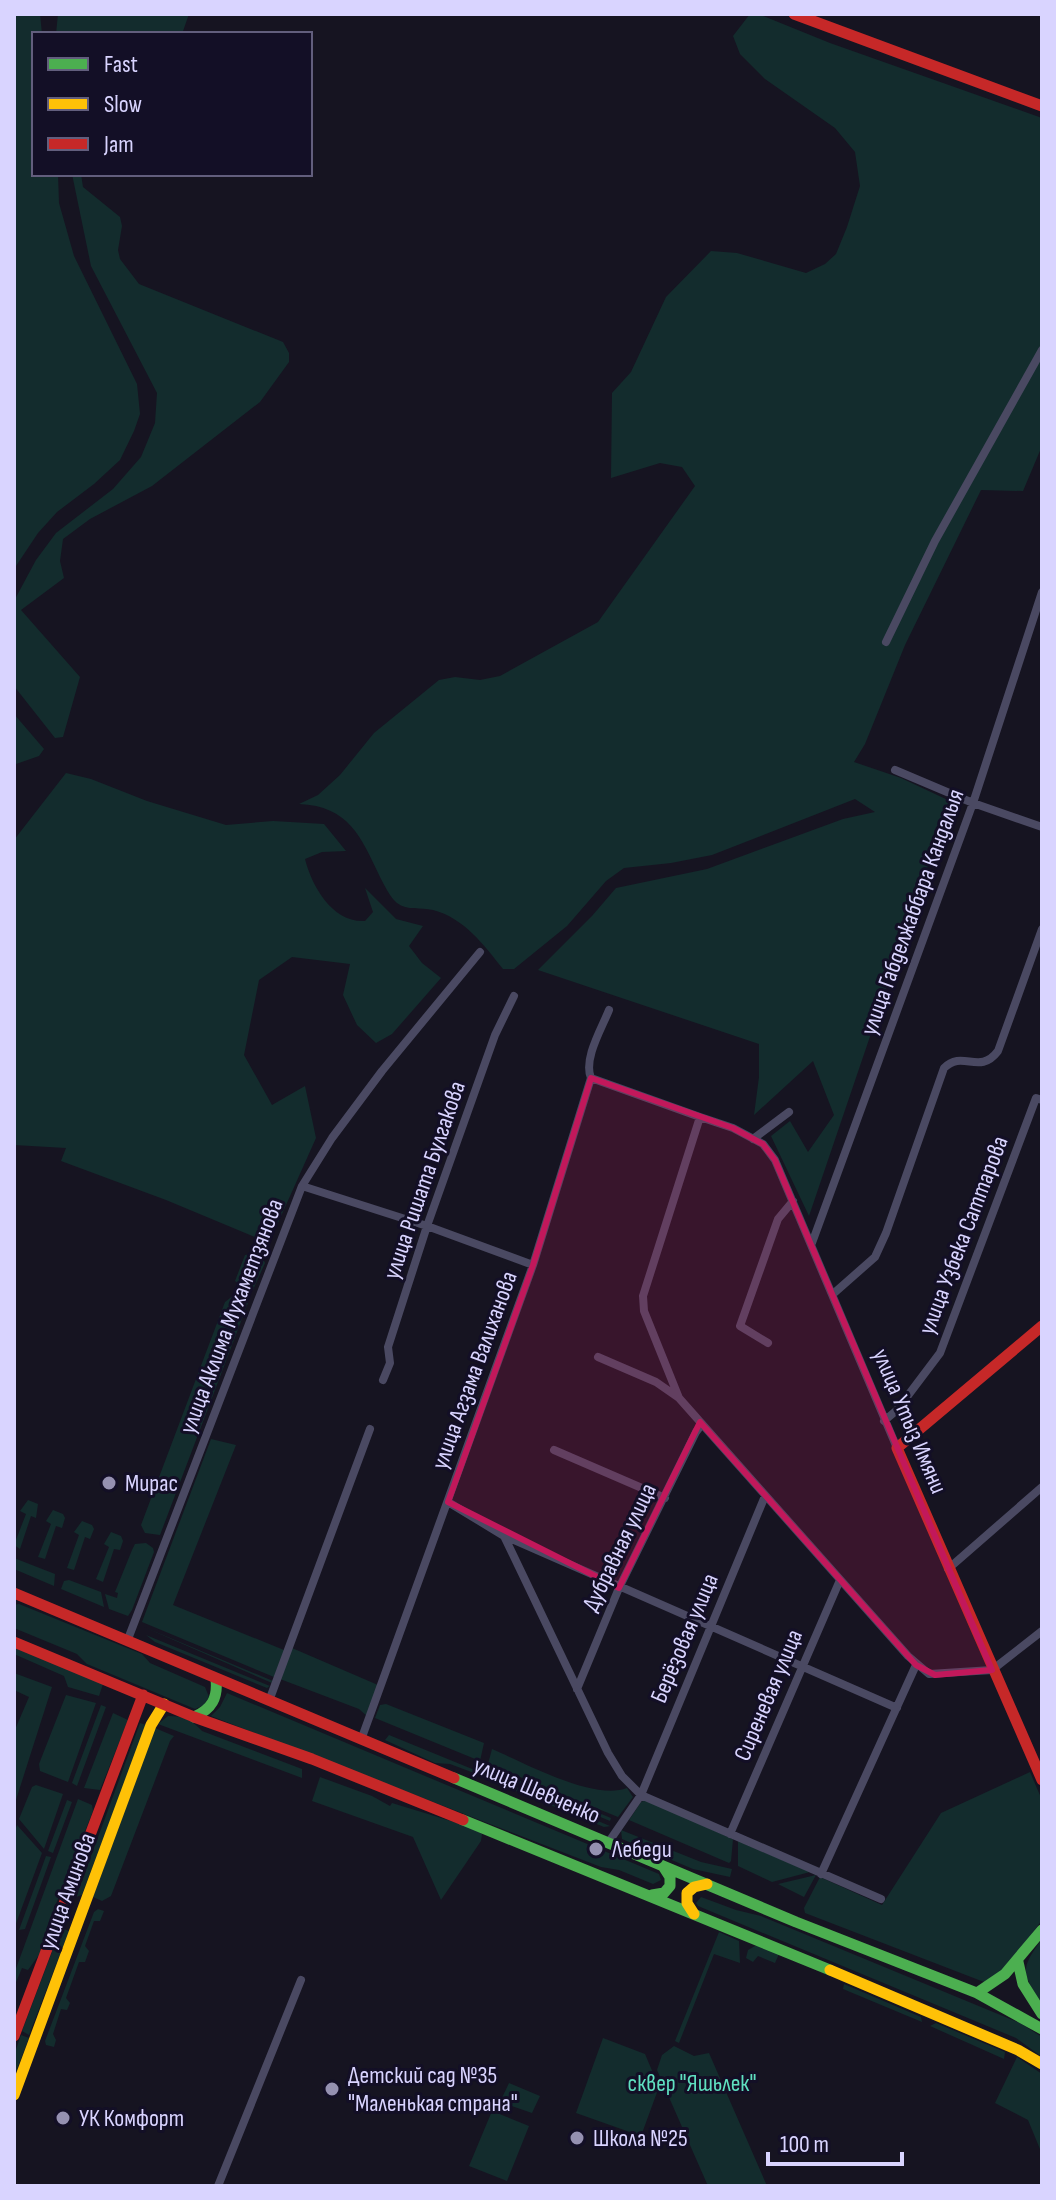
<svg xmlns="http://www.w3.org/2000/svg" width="1056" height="2200" viewBox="0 0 1056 2200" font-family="'Sofia Sans Condensed',sans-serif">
  <rect width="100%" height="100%" fill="#161421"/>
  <path fill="#132c2d" d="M 14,14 L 40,14 L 42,34 L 34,34 L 34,174 L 58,174 L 59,203 L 74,256 L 137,384 L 140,414 L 134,431 L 120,460 L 94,484 L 57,512 L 38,533 L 14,569 Z
    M 58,14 L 189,14 L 182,34 L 56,34 Z
    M 750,14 L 758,14 L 830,43 L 1042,118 L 1042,446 L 1023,491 L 981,490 L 905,645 L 865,744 L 854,762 L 901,778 L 950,801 L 809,1216 L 771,1136 L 790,1121 L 808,1152 L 834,1115 L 813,1061 L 754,1115 L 759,1077 L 759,1044 L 538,970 L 592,916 L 616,888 L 707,869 L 843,819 L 875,812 L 855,799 L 712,855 L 671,863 L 624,868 L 606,881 L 567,926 L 514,969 L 503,969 C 484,945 464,918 433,910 C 421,907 407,911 397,903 C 389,896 385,886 380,877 C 361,837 349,806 299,804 L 318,795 L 340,775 L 374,733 L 439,680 L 455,677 L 480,680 L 500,676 L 598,622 L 695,486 L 682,467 L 660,463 L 611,478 L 612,393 L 631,372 L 666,297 L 711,251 L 737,253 L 806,273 L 825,264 L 836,254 L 847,227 L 860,186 L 855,152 L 835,128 L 765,79 L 740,54 L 733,36 Z
    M 72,174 L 81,174 L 83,187 L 120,217 L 122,226 L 118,250 L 120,259 L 139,284 L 283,342 L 289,353 L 289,362 L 260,402 L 152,486 L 90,519 L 63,539 L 60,561 L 64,578 L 21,610 L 80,677 L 63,737 L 55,738 L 14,686 L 14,601 L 36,560 L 56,533 L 113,489 L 141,457 L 155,423 L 157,393 L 91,266 Z
    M 14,714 L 44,749 L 39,756 L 16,764 Z
    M 66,773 L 91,779 L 147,801 L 226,825 L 273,821 L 324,824 L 346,851 L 322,852 L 305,859 C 312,887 333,923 365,921 L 373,912 L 365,888 L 396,919 L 423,926 L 409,946 L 422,963 L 441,978 L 392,1034 L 376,1043 L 357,1025 L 343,995 L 350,964 L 292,957 L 259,980 L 244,1055 L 272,1105 L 305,1086 L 316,1138 L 269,1243 L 166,1200 L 61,1161 L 66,1148 L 14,1145 L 14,840 Z
    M 252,1254 L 263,1259 L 265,1263 L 253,1290 L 244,1288 L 235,1281 L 245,1255 Z
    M 234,1295 L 248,1303 L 160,1535 L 145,1533 L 141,1525 L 225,1302 Z
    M 211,1439 L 236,1445 L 173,1605 L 284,1650 L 274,1677 L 142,1622 Z
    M 28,1500 L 38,1504 L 36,1518 L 31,1516 L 20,1549 L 14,1545 L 26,1514 L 20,1511 Z
    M 53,1510 L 63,1514 L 65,1518 L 62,1528 L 56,1526 L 45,1559 L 38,1557 L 51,1524 L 46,1521 Z
    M 82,1521 L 92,1525 L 94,1529 L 90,1539 L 85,1537 L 74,1570 L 67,1568 L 79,1535 L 74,1532 Z
    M 111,1532 L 121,1536 L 123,1541 L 120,1550 L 114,1549 L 103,1582 L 96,1579 L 109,1547 L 104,1544 Z
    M 146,1543 L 153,1548 L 154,1552 L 132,1610 L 128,1616 L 109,1609 L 105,1594 L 117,1598 L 118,1593 L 115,1592 L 132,1550 L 135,1544 Z
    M 14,1558 L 55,1574 L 54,1586 L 14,1569 Z
    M 69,1580 L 101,1592 L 104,1607 L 61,1589 L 64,1581 Z
    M 19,1604 L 142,1654 L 150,1663 L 205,1687 L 209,1697 L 204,1705 L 195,1709 L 87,1664 L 77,1654 L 14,1628 L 14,1605 Z
    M 144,1627 L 273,1681 L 272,1683 Z
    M 146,1635 L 270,1686 L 267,1688 L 155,1642 Z
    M 14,1647 L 103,1684 L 99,1696 L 68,1687 L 64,1676 L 14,1654 Z
    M 292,1648 L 378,1685 L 368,1717 L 359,1709 L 280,1679 Z
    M 14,1673 L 52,1687 L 15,1803 L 14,1732 L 29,1697 L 14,1690 Z
    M 227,1693 L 659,1874 L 661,1880 L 653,1884 L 619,1870 L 601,1867 L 211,1716 L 220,1707 Z
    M 66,1695 L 96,1703 L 68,1782 L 40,1771 L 39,1764 Z
    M 386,1704 L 484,1743 L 480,1761 L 375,1718 L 380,1705 Z
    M 101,1705 L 106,1707 L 77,1786 L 72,1783 Z
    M 113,1713 L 128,1720 L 100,1790 L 84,1788 Z
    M 168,1716 C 184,1716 192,1720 202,1731 L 302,1769 L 302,1778 L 158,1724 Z
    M 140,1723 L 146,1725 L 82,1895 L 76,1897 Z
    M 155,1728 L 174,1736 L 170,1741 L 111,1896 L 102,1901 L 93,1897 Z
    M 389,1735 L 477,1771 L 474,1773 L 450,1764 L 435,1763 L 385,1740 Z
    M 492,1749 C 525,1763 593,1801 627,1788 L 633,1797 L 618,1817 L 488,1764 Z
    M 484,1766 L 611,1818 L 610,1821 L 483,1768 Z
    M 1030,1772 L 1042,1800 L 1042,1920 L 1012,1961 L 992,1981 L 984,1982 L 805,1913 L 804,1908 L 820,1877 L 882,1905 L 941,1813 Z
    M 483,1773 L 610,1826 L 611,1826 L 604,1827 L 484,1778 Z
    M 320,1777 L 372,1796 L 390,1806 L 392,1803 L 477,1829 L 482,1834 L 481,1841 L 441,1900 L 413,1837 L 312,1801 Z
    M 36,1785 L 63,1794 L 44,1849 L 19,1819 L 32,1787 Z
    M 78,1799 L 92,1805 L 93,1811 L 48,1924 L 41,1952 L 28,1970 L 22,1968 L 14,1987 L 14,1974 Z
    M 67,1800 L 72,1802 L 53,1853 L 48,1851 Z
    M 646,1800 L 733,1839 L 731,1861 L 729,1863 L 629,1820 L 641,1802 Z
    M 17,1825 L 42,1853 L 14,1929 L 14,1833 Z
    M 621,1830 L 701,1862 L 732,1869 L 730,1877 L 693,1869 L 622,1839 Z
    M 738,1841 L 810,1872 L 772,1882 L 738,1866 Z
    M 46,1856 L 51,1857 L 25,1929 L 19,1930 Z
    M 816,1875 L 804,1897 L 778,1884 Z
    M 701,1897 L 736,1910 L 761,1916 L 1020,2023 L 1042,2037 L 1042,2057 L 1016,2038 L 698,1906 L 696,1903 Z
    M 98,1909 L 104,1911 L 100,1921 L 94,1921 L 85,1946 L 89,1951 L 85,1962 L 79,1962 L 66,1998 L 70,2003 L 67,2010 L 61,2009 L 53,2034 L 56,2040 L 54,2047 L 46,2045 L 45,2041 L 94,1912 Z
    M 61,1928 L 69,1931 L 29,2035 L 22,2031 Z
    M 719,1932 L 739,1941 L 740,1963 L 714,1954 L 679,2043 L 675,2041 Z
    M 1042,1939 L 1042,2003 C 1021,1973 1020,1969 1042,1939 Z
    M 755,1946 L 761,1946 L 779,1954 L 775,1963 L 758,1956 L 753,1962 L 746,1958 L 748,1950 Z
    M 844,1984 L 921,2017 L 922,2022 L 843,1989 Z
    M 936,2023 L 1005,2052 L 1004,2059 L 930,2026 Z
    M 21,2035 L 29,2038 L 14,2077 L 14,2055 Z
    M 603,2038 L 645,2054 L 659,2087 L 641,2136 L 576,2113 Z
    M 674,2046 L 694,2056 L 709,2053 L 767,2186 L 708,2186 L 657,2070 L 662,2055 Z
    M 1017,2057 L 1042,2074 L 1042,2154 L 1028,2120 L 995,2103 Z
    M 509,2083 L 540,2096 L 532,2113 L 500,2102 Z
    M 492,2111 L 529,2126 L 507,2181 L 469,2166 Z"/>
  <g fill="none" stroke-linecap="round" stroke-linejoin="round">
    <path stroke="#4a4962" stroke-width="8" d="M 886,642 L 935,541 L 1042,350
      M 895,770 L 973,803 L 1042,827
      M 591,1078 L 700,1117 L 643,1296 L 644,1311 L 679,1398
      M 700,1117 L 733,1128 L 763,1144 L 775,1160 L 897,1448
      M 753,1139 L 789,1112
      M 302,1186 L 427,1226 L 533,1265
      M 812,1243 L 973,803 L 1042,592
      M 833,1294 L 875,1257 L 886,1233 L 944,1068 C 963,1049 979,1076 998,1051 L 1042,929
      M 768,1343 L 740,1326 L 778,1219 L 793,1201
      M 598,1357 L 656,1382 L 679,1398 L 908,1656 L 929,1674 L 992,1670 L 1042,1631
      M 383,1380 L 390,1363 L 388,1347 L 427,1226 L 495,1035 L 514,996
      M 884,1421 L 897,1410 L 940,1353 L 1036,1098 L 1042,1100
      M 554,1450 L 665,1498
      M 448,1502 L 504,1536 L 608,1753 L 622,1776 L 641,1795 L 881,1899
      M 505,1536 L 897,1708
      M 948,1569 L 1042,1487
      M 128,1639 L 302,1186 L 332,1138 L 382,1071 L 480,952
      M 577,1689 L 619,1588 L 696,1432 L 702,1424
      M 269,1701 L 370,1429
      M 361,1740 L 533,1265 L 591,1078 C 583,1059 602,1028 609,1010
      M 730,1834 L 840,1580
      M 608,1843 L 641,1795 L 765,1496
      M 821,1874 L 916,1665
      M 218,2186 L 301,1980"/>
    <path stroke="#4caf50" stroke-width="11" d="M 194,1717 C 212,1709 218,1698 216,1679
      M 454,1778 L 796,1922 L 977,1993 L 1042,2029
      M 463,1820 L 830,1970
      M 652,1895 L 664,1893 L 670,1886 L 670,1877 L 663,1866
      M 1018,1962 L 1023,1984 L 1042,2014
      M 977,1993 L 1005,1974 L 1042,1930"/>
    <path stroke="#ffc107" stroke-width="11" d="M 694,1914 L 687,1903 L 687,1893 L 694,1887 L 707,1884
      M 830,1970 L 1018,2050 L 1042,2064
      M 14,2095 L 151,1725 L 164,1704"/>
    <path stroke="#c62828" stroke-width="11" d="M 794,14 L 1042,106
      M 1042,1326 L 897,1448 L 1042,1780
      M 14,1593 L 454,1778
      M 14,1642 L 194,1717 L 312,1759 L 463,1820
      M 14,2036 L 143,1695"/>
  </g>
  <path fill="#c2185b" fill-opacity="0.2" stroke="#c2185b" stroke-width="6" stroke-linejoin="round" d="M 591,1078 L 733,1128 L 763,1144 L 775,1160 L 992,1670 L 935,1675 L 916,1665 L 700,1422 L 619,1588 L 448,1502 L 533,1265 Z"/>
  <g fill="#9591b1" stroke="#130f26" stroke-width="3">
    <circle cx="109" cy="1483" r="8"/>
    <circle cx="596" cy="1849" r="8"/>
    <circle cx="332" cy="2089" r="8"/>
    <circle cx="63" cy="2118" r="8"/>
    <circle cx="577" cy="2138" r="8"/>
  </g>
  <g text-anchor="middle" stroke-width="6" stroke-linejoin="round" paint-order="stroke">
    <g font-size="24" fill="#d9d4ff" stroke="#130f26">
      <text transform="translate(912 912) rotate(-70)" y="8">улица Габделжаббара Кандалыя</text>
      <text transform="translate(424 1180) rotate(-71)" y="8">улица Ришата Булгакова</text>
      <text transform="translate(963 1235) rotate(-69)" y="8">улица Узбека Саттарова</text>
      <text transform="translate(231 1316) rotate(-69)" y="8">улица Аклима Мухаметзянова</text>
      <text transform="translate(474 1370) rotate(-70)" y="8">улица Агзама Валиханова</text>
      <text transform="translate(910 1421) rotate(67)" y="8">улица Утыз Имяни</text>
      <text transform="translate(619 1547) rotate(-64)" y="8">Дубравная улица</text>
      <text transform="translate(684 1638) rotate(-67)" y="8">Берёзовая улица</text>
      <text transform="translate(768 1695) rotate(-67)" y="8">Сиреневая улица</text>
      <text transform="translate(537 1790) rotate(23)" y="8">улица Шевченко</text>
      <text transform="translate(67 1891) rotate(-70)" y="8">улица Аминова</text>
    </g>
    <g font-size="24" fill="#d9d4ff" stroke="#130f26" text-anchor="start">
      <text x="125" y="1491">Мирас</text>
      <text x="612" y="1857">Лебеди</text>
      <text x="348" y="2083">Детский сад №35<tspan x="348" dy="28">"Маленькая страна"</tspan></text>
      <text x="79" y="2126">УК Комфорт</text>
      <text x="593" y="2146">Школа №25</text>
    </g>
    <g font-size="24" fill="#5fe0c0" stroke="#130f26">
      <text x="692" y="2091">сквер "Яшьлек"</text>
    </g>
  </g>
  <rect width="1056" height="2200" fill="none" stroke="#d9d4ff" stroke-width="32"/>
  <rect x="32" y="32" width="280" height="144" fill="#130f26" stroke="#625e7d" stroke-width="2"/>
  <rect x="48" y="58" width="40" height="12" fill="#4caf50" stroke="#625e7d" stroke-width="2"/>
  <text x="104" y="72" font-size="24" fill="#d9d4ff">Fast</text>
  <rect x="48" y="98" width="40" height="12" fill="#ffc107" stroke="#625e7d" stroke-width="2"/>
  <text x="104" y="112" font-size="24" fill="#d9d4ff">Slow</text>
  <rect x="48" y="138" width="40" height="12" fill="#c62828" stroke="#625e7d" stroke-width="2"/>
  <text x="104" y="152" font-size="24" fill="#d9d4ff">Jam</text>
  <path d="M768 2152v12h134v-12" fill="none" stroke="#d9d4ff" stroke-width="4"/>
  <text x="780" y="2152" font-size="24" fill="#d9d4ff" stroke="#130f26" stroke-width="6" paint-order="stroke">100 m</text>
</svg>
